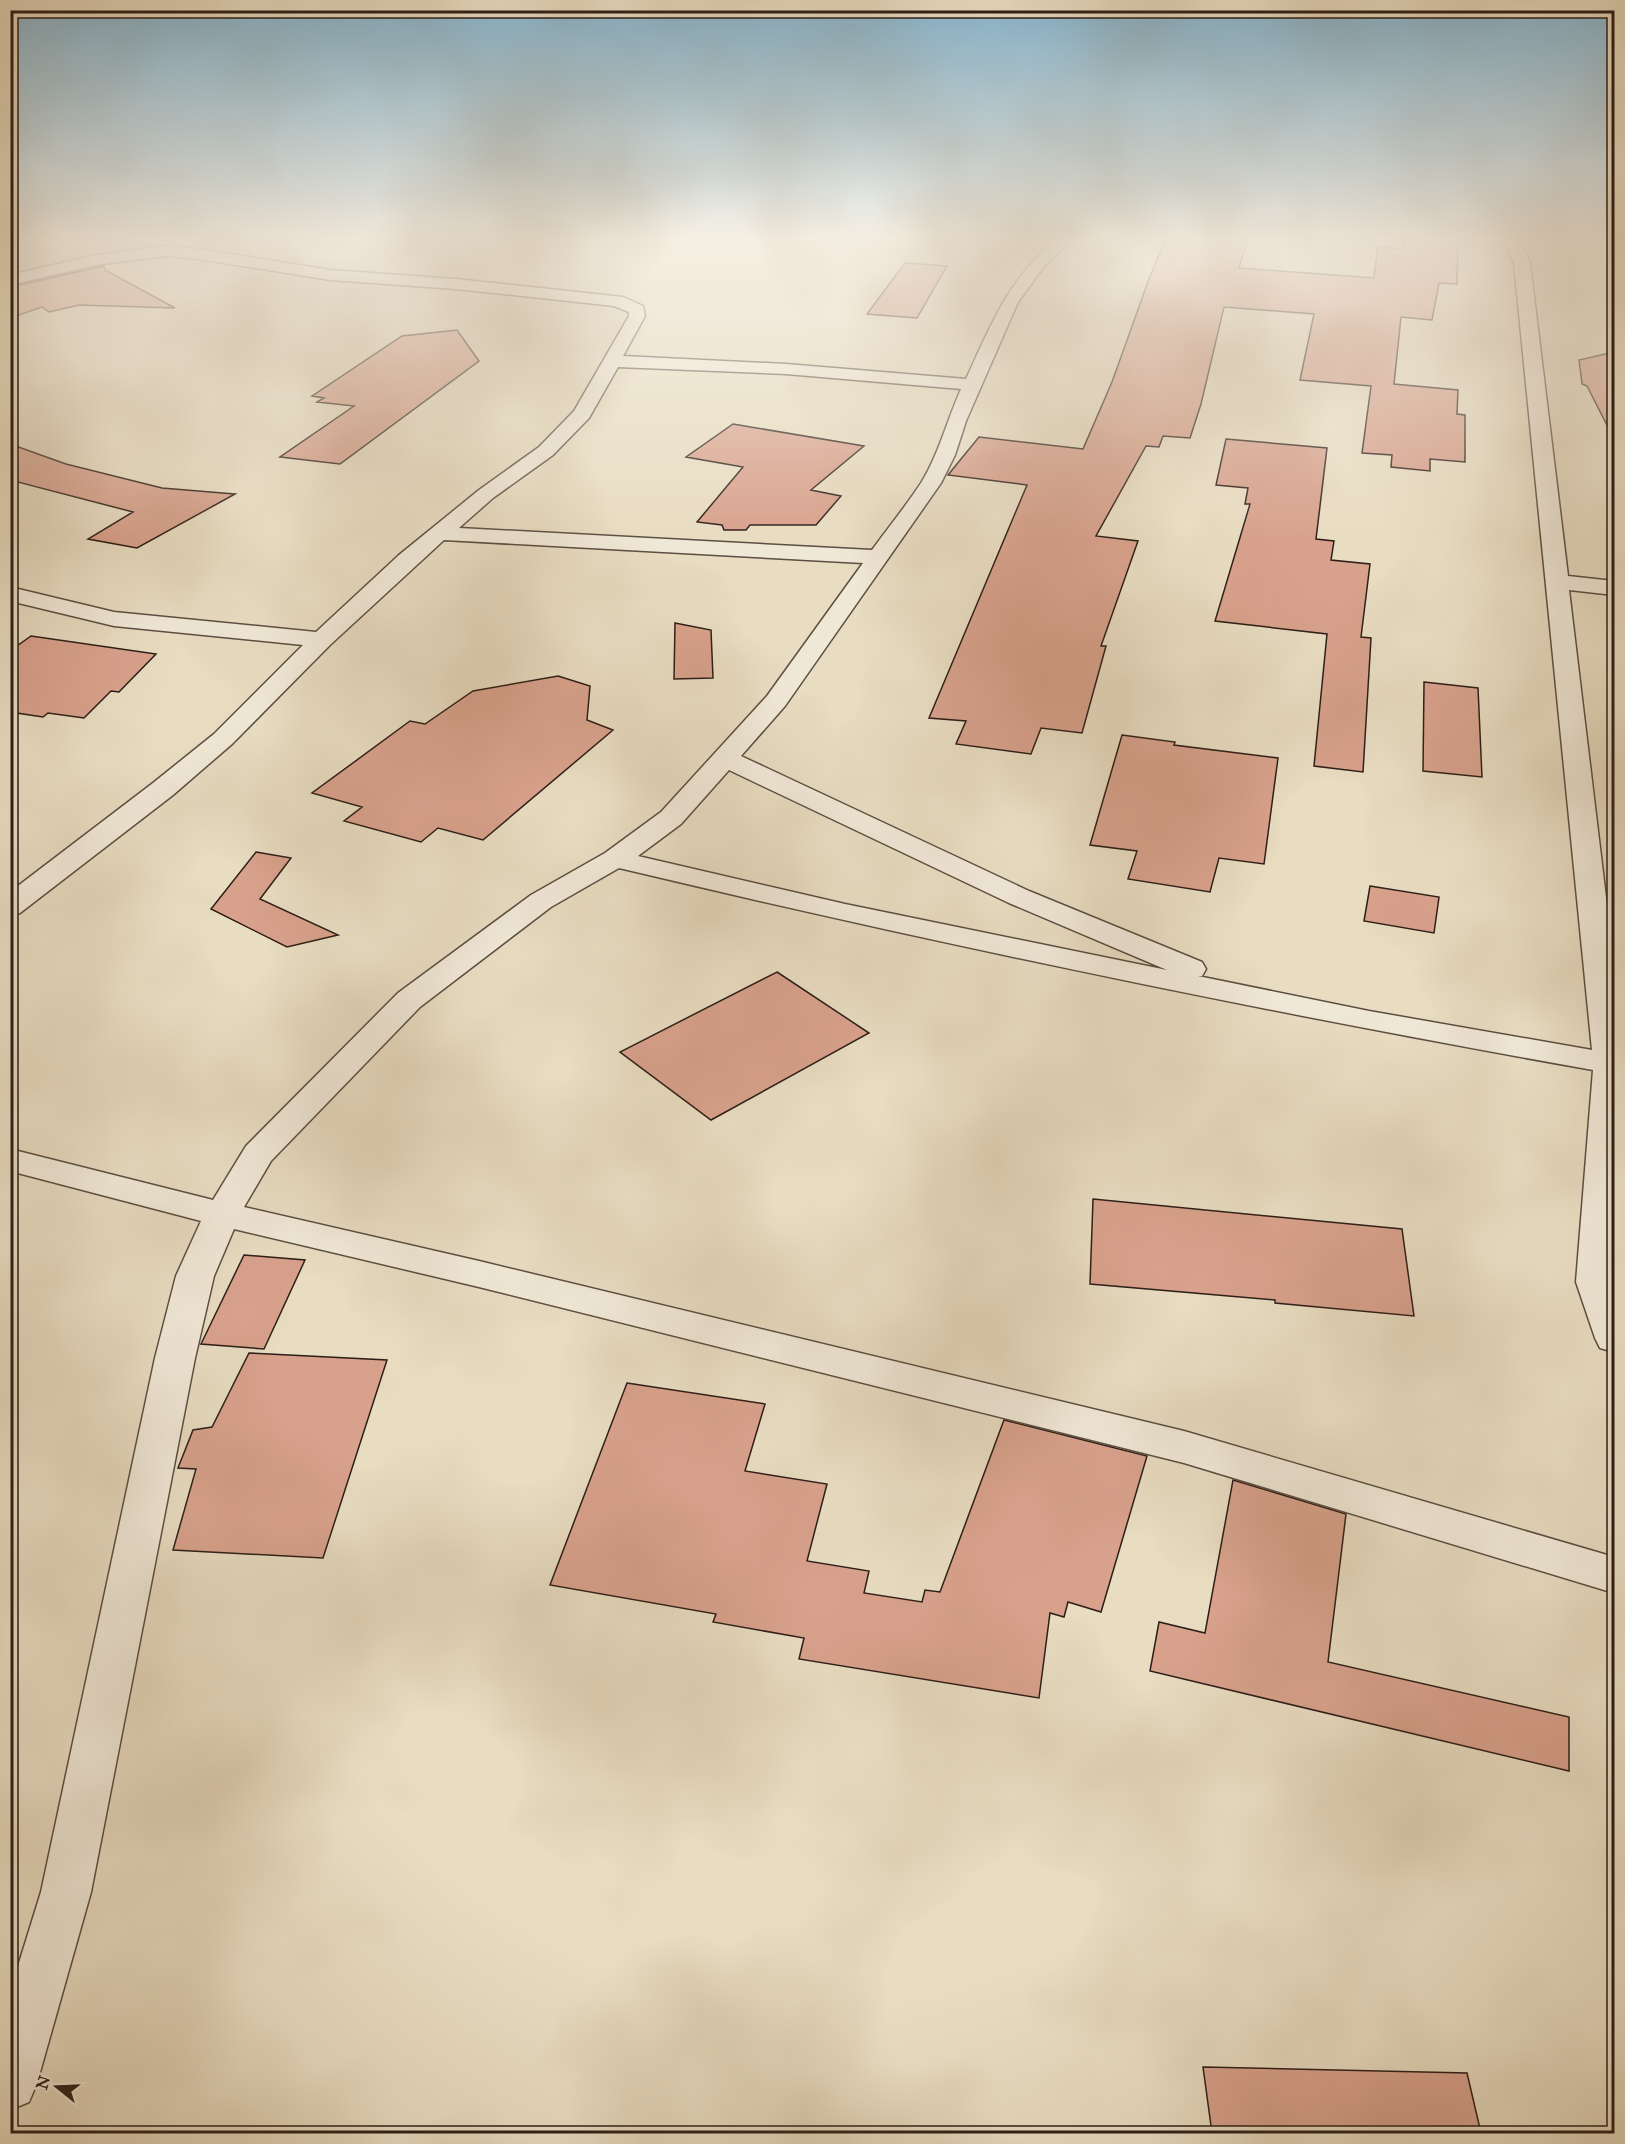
<svg xmlns="http://www.w3.org/2000/svg" width="1625" height="2144" viewBox="0 0 1625 2144" font-family="'IM FELL Great Primer',serif">
  <rect width="100%" height="100%" fill="#e8dcc1"/>
  <filter id="stains"><feTurbulence type="fractalNoise" baseFrequency=".00333" numOctaves="4"/><feColorMatrix values="0 0 0 0 .2 0 0 0 0 .09 0 0 0 0 .02 0 0 0 .5 -.17"/></filter>
  <radialGradient id="worn" r=".72"><stop offset=".6" stop-color="#630" stop-opacity="0"/><stop offset="1" stop-color="#630" stop-opacity=".3"/></radialGradient>
  <path fill="#d8a18c" stroke="#2d1e18" stroke-width="1.5" d="M 1165,240 L 1247,240 L 1239,268 L 1374,278 L 1378,247 L 1403,249 L 1405,240 L 1458,240 L 1457,284 L 1439,283 L 1432,320 L 1401,317 L 1394,384 L 1458,390 L 1457,414 L 1465,415 L 1465,462 L 1430,459 L 1430,471 L 1391,467 L 1392,455 L 1362,453 L 1371,386 L 1300,380 L 1314,314 L 1224,307 L 1201,404 L 1190,438 L 1163,436 L 1159,447 L 1146,446 L 1096,536 L 1138,541 L 1101,646 L 1106,646 L 1082,733 L 1041,728 L 1031,754 L 956,744 L 966,721 L 929,718 L 1027,485 L 948,475 L 979,437 L 1083,449 L 1112,382 L 1149,279 Z
    M 905,263 L 947,266 L 917,318 L 867,314 Z
    M 104,266 L 105,270 L 175,308 L 79,305 L 49,312 L 42,307 L 10,318 L 10,287 Z
    M 457,330 L 479,361 L 340,464 L 280,457 L 354,406 L 317,402 L 324,398 L 312,396 L 402,336 Z
    M 1614,352 L 1614,439 L 1587,386 L 1582,384 L 1579,360 Z
    M 733,424 L 864,446 L 811,490 L 841,496 L 816,525 L 750,525 L 746,530 L 724,530 L 722,525 L 697,522 L 743,467 L 686,457 Z
    M 1226,439 L 1327,448 L 1316,539 L 1334,541 L 1331,560 L 1370,564 L 1361,637 L 1371,638 L 1363,772 L 1314,766 L 1327,634 L 1215,621 L 1250,504 L 1245,504 L 1248,488 L 1216,485 Z
    M 10,444 L 66,464 L 162,488 L 235,494 L 137,548 L 88,539 L 133,512 L 10,480 Z
    M 675,623 L 711,630 L 713,678 L 674,679 Z
    M 31,636 L 156,654 L 119,692 L 111,691 L 84,718 L 48,713 L 43,717 L 10,712 L 10,651 Z
    M 558,676 L 590,686 L 587,720 L 613,730 L 483,840 L 438,828 L 421,842 L 344,821 L 362,807 L 312,793 L 410,721 L 425,724 L 473,691 Z
    M 1424,682 L 1478,688 L 1482,777 L 1423,771 Z
    M 1122,735 L 1175,742 L 1174,745 L 1278,758 L 1264,864 L 1219,858 L 1210,892 L 1128,879 L 1137,851 L 1090,845 Z
    M 256,852 L 291,858 L 260,899 L 338,935 L 287,947 L 211,909 Z
    M 1370,886 L 1439,897 L 1434,933 L 1364,921 Z
    M 777,972 L 869,1033 L 711,1120 L 620,1052 Z
    M 1093,1199 L 1402,1229 L 1414,1316 L 1275,1303 L 1275,1300 L 1090,1284 Z
    M 244,1255 L 305,1260 L 264,1349 L 201,1344 Z
    M 249,1353 L 387,1360 L 323,1558 L 173,1550 L 196,1469 L 178,1468 L 193,1430 L 212,1427 Z
    M 627,1383 L 765,1404 L 745,1471 L 827,1484 L 807,1561 L 869,1571 L 864,1593 L 922,1602 L 925,1590 L 940,1592 L 1004,1420 L 1147,1456 L 1101,1612 L 1068,1602 L 1064,1617 L 1050,1613 L 1039,1698 L 799,1659 L 804,1638 L 713,1622 L 716,1614 L 550,1585 Z
    M 1233,1480 L 1346,1514 L 1328,1662 L 1569,1717 L 1569,1771 L 1150,1671 L 1159,1622 L 1205,1633 Z
    M 1203,2067 L 1467,2073 L 1481,2133 L 1212,2133 Z"/>
  <g fill="none" stroke-linecap="round" stroke-linejoin="round">
    <g stroke="#5c4e42" stroke-width="3">
      <path id="street" d="M 1055,240 L 1072,240 L 1045,265 L 1018,302 L 966,421 L 955,455 L 941,483 L 785,706 L 741,756 L 1029,891 L 1202,962 L 1206,969 L 1202,976 L 1198,976 L 1369,1011 L 1592,1050 L 1514,263 L 1504,240 L 1520,240 L 1530,263 L 1568,576 L 1614,581 L 1614,595 L 1569,590 L 1614,964 L 1614,1352 L 1600,1348 L 1595,1338 L 1576,1282 L 1593,1070 C 1266,1012 942,945 619,868 L 551,907 L 420,1007 L 271,1161 L 244,1207 L 479,1261 L 1184,1431 L 1614,1557 L 1614,1593 L 1184,1463 L 479,1287 L 234,1229 L 214,1276 L 195,1358 L 91,1892 L 37,2083 L 29,2102 L 10,2110 L 10,1992 L 41,1892 L 155,1358 L 176,1276 L 201,1221 L 10,1171 L 10,1149 L 213,1200 L 246,1146 L 398,993 L 531,895 L 605,853 L 661,812 L 767,696 L 863,563 L 444,540 L 330,645 L 232,744 L 173,795 L 20,913 L 10,916 L 10,892 L 153,783 L 214,734 L 303,645 L 114,626 L 10,601 L 10,587 L 114,612 L 316,632 L 399,555 L 479,490 L 539,447 L 574,411 L 629,316 L 629,312 L 614,306 L 456,289 L 330,280 L 199,259 L 165,256 L 96,265 L 10,285 L 10,275 L 96,255 L 165,246 L 199,249 L 330,270 L 456,279 L 623,297 L 643,306 L 645,316 L 623,356 L 786,364 L 966,379 C 991,325 1008,280 1055,240 ZM 618,367 L 786,374 L 961,389 C 947,420 939,454 921,483 C 906,506 888,528 872,550 L 459,528 L 493,498 L 553,455 L 589,418 ZM 729,770 L 1009,903 L 1167,970 L 845,904 L 638,856 L 681,824 Z"/>
    </g>
    <use href="#street" fill="#f0e8d7" fill-rule="evenodd"/>
  </g>
  <linearGradient id="sky" x2="0" y2="1"><stop stop-color="#87b7d2"/><stop offset="0.44" stop-color="#f5efe3"/><stop offset="1" stop-color="#f5efe3" stop-opacity="0"/></linearGradient>
  <rect width="1625" height="540" fill="url(#sky)"/>
  <rect width="1625" height="2144" fill="none" stroke="#e8dcc1" stroke-width="36"/>
  <rect x="12" y="12" width="1601" height="2120" fill="none" stroke="#2d1e18" stroke-width="3"/>
  <rect x="18" y="18" width="1589" height="2108" fill="none" stroke="#2d1e18" stroke-width="1.5"/>
  <g transform="translate(57 2087) rotate(288)" stroke="#f0e8d7" stroke-width="4.5" paint-order="stroke">
  <path d="M0-4.5L10 22L0 15L-10 22Z" fill="#2d1e18"/>
  <text y="-9" font-size="16" font-weight="bold" text-anchor="middle" fill="#2d1e18">N</text>
  </g>
  <rect width="100%" height="100%" filter="url(#stains)"/>
  <rect width="100%" height="100%" fill="url(#worn)"/>
</svg>
